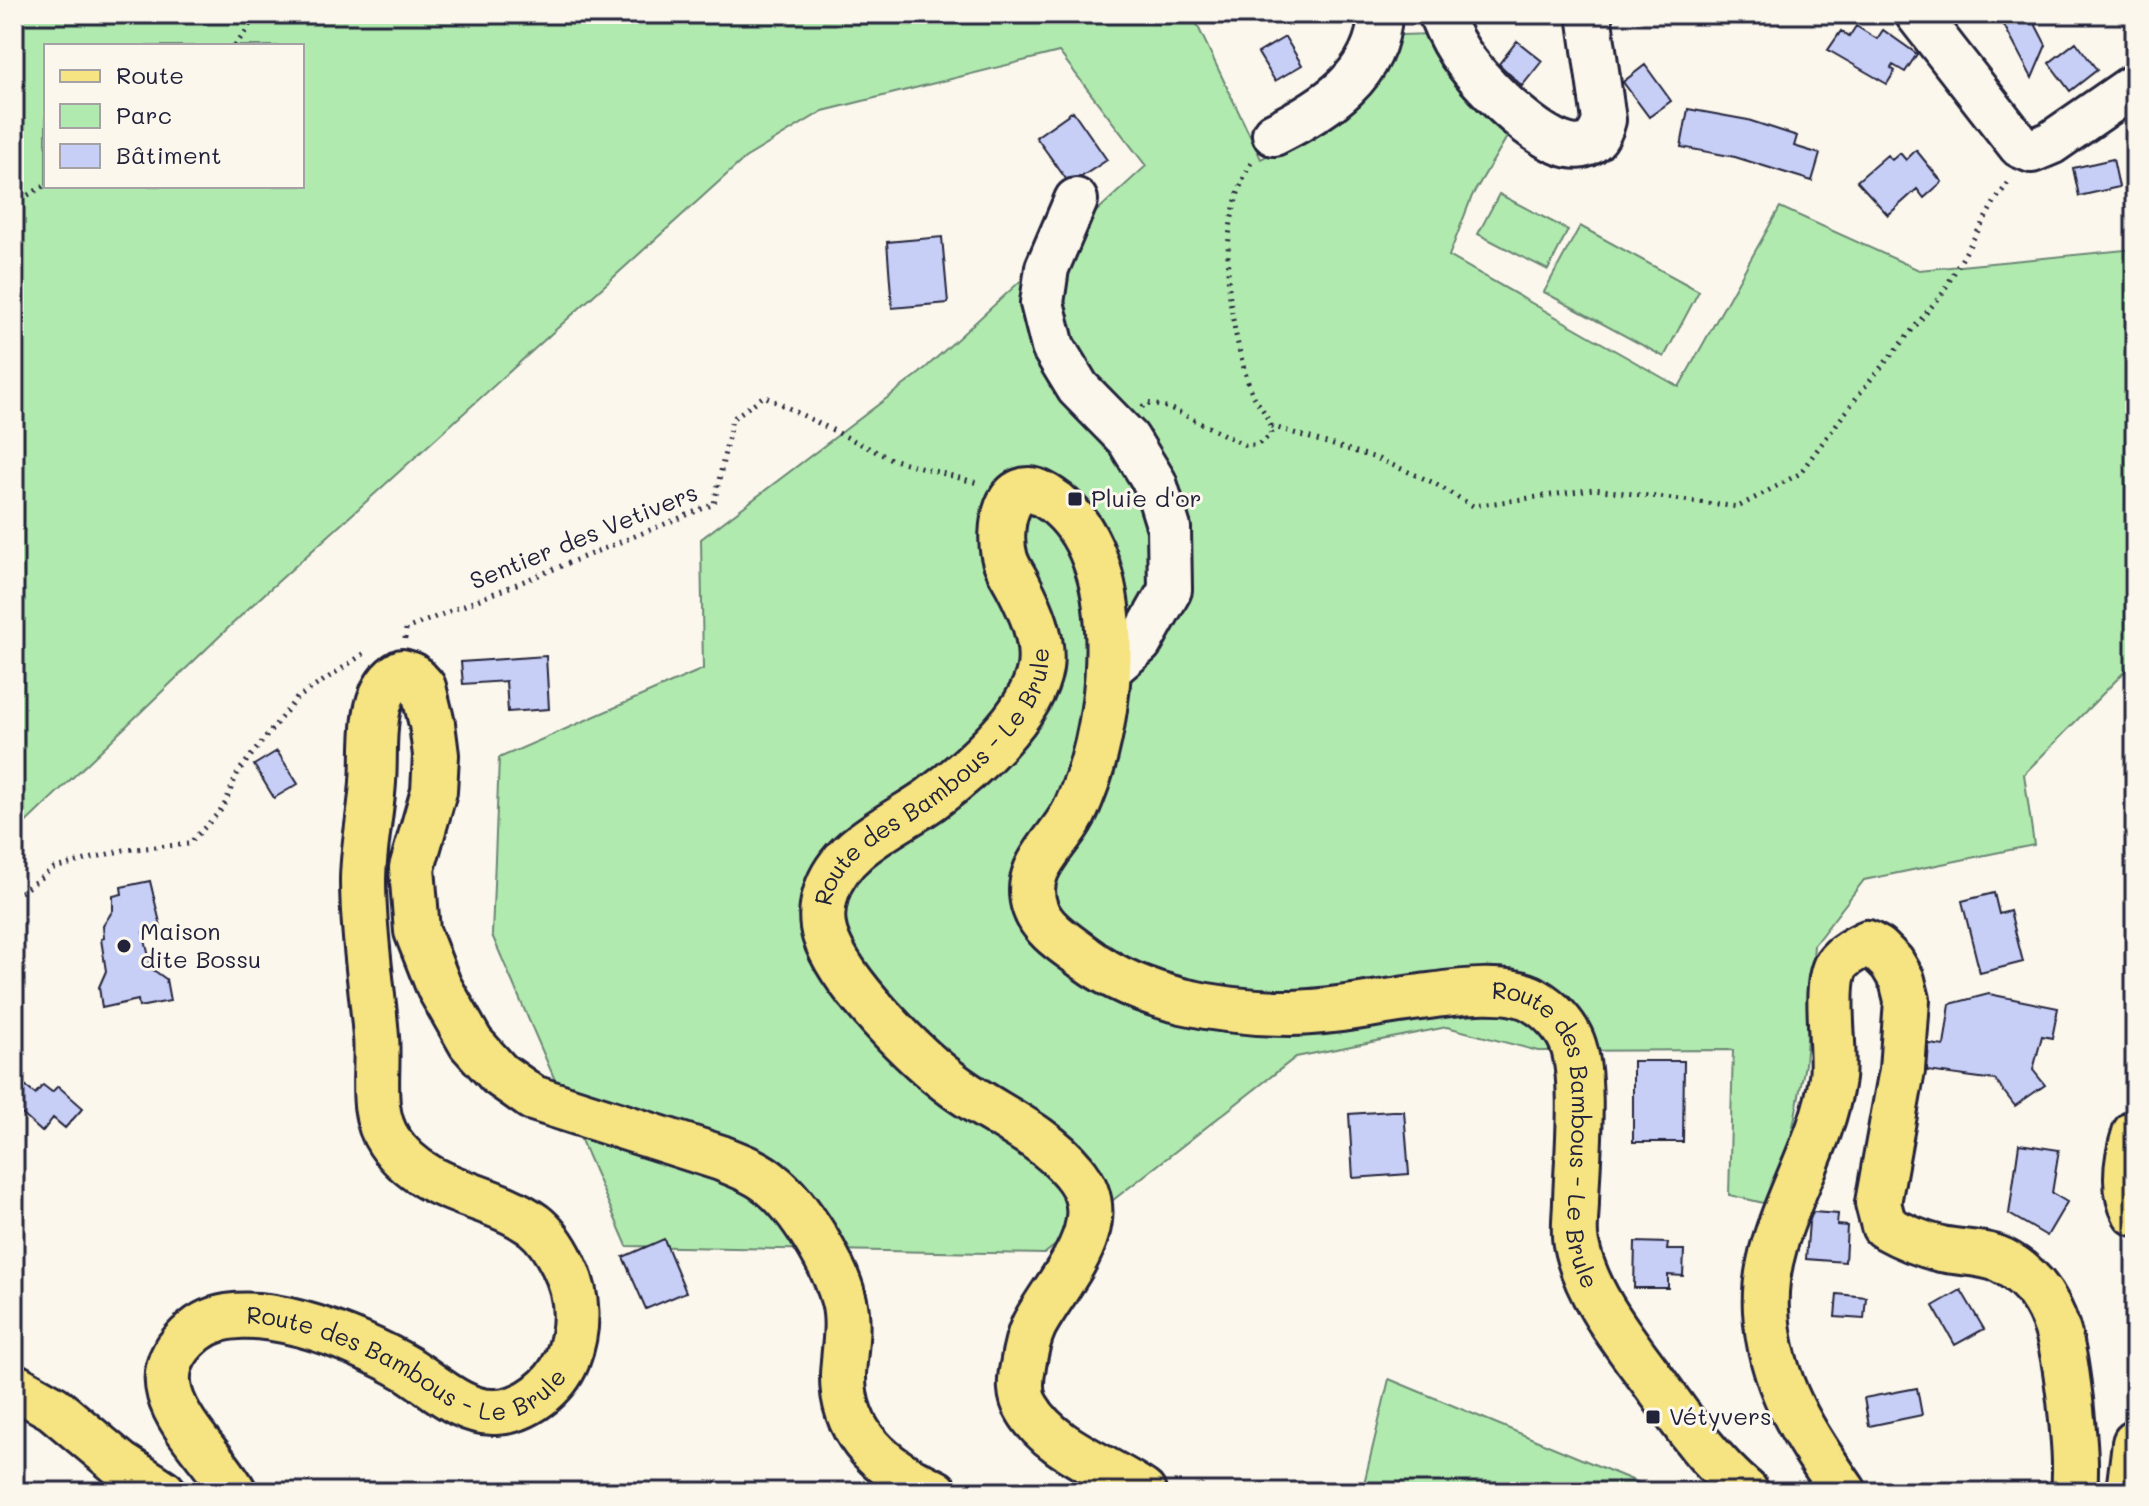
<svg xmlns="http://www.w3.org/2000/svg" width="2149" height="1506" viewBox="0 0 2149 1506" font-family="Mali,sans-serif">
  <rect width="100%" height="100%" fill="#fbf7ec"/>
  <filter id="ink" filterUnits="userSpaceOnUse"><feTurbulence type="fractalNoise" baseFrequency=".0125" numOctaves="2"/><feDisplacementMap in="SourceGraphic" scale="16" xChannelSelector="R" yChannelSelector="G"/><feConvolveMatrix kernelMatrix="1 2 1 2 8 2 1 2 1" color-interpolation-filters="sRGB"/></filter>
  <g filter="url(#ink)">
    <path fill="#b1eaae" stroke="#6a8674" stroke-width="2" fill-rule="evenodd" d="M 14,14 L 1192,14 L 1261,159 L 1335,120 L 1373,91 L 1401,35 L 1432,34 L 1510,132 L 1472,196 L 1449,256 L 1679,387 L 1780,207 L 1919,270 L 2135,249 L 2135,661 L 2024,774 L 2034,845 L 1864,880 L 1814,945 L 1805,1064 L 1784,1174 L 1768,1204 L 1729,1195 L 1733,1050 L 1538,1051 L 1447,1027 L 1296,1057 L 1044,1254 L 627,1246 L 492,935 L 499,758 L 703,669 L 701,539 L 920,373 L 1146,166 L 1059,52 L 823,111 L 745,158 L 250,607 L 14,834 ZM 46,46 L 302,46 L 302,186 L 46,186 Z
      M 1499,194 L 1568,230 L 1548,270 L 1478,234 Z
      M 1580,226 L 1699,291 L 1664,357 L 1544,292 Z
      M 1389,1379 L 1661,1492 L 1362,1492 Z"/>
    <path fill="#c7cff7" stroke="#22223b" stroke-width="2" d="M 1998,14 L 2030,14 L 2046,45 L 2032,78 Z
      M 1856,26 L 1877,39 L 1883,30 L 1917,54 L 1905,72 L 1893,65 L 1891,68 L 1895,71 L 1887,84 L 1828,50 L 1841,31 L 1849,37 Z
      M 1285,37 L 1302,65 L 1275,81 L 1258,53 Z
      M 1517,41 L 1542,61 L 1522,86 L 1499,64 Z
      M 2076,42 L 2097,70 L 2070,91 L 2049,63 Z
      M 1645,65 L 1671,101 L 1649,117 L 1623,82 Z
      M 1688,109 L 1748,120 L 1797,136 L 1794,146 L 1820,154 L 1812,181 L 1735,157 L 1681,147 Z
      M 1073,111 L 1107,160 L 1081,177 L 1066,179 L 1036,137 Z
      M 1916,150 L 1942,182 L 1924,198 L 1917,189 L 1888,215 L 1857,181 L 1887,155 L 1892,160 L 1900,153 L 1906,160 Z
      M 2113,159 L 2119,187 L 2079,196 L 2073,168 Z
      M 942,237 L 948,303 L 892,308 L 887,242 Z
      M 546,656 L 549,709 L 508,712 L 506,681 L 463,684 L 461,662 Z
      M 277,751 L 298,784 L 274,798 L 254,765 Z
      M 150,881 L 161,927 L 143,932 L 152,969 L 166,979 L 170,1001 L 139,1007 L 138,1000 L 102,1008 L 99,987 L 106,971 L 101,939 L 104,938 L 103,926 L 113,910 L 113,896 L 122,894 L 121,887 Z
      M 1994,893 L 1999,914 L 2010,911 L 2023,962 L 1980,973 L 1962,901 Z
      M 1989,994 L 2058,1008 L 2052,1038 L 2042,1036 L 2033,1070 L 2045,1085 L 2015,1106 L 1995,1080 L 1927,1071 L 1929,1044 L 1944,1046 L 1950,1004 Z
      M 1633,1061 L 1684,1061 L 1683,1142 L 1633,1142 Z
      M 14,1077 L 35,1094 L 43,1085 L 52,1092 L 58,1086 L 83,1108 L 65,1128 L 53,1118 L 42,1132 L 14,1107 Z
      M 1392,1111 L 1404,1111 L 1409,1174 L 1353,1178 L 1349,1114 Z
      M 2019,1144 L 2059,1150 L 2052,1193 L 2067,1202 L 2047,1236 L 2009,1214 Z
      M 1813,1212 L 1838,1214 L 1837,1225 L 1847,1226 L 1845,1262 L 1806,1259 L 1809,1222 Z
      M 664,1239 L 686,1292 L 646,1309 L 623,1257 Z
      M 1635,1242 L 1668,1243 L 1667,1250 L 1684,1250 L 1683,1276 L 1668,1275 L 1668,1288 L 1634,1288 Z
      M 1961,1290 L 1984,1329 L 1955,1345 L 1933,1306 Z
      M 1837,1294 L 1866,1297 L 1864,1319 L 1835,1317 Z
      M 1917,1388 L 1922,1415 L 1869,1426 L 1864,1398 Z"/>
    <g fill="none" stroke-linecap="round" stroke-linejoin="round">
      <g stroke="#22223b" stroke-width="48">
        <path id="minor" d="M 1440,14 C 1447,32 1455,48 1467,63 C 1488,91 1586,195 1604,120 L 1589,14
          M 1917,14 L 2020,146 L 2032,151 L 2051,143 L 2135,85
          M 1274,134 C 1324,109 1378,76 1380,14
          M 1076,200 L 1047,268 L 1042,303 L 1053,347 L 1078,388 L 1128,439 L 1155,483 L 1169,528 L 1170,590 L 1140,643 L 1107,671"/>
      </g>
      <g stroke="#22223b" stroke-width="50">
        <g id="major">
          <path d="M 2135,1133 C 2127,1158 2122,1189 2135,1213"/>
          <path d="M 14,1386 L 53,1408 L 120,1464 L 163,1492"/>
          <path id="s1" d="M 234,1492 C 204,1440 127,1387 195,1331 C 243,1290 361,1341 408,1369 C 434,1385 463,1414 496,1412 C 526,1411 556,1387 567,1360 C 579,1329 579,1295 563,1264 C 556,1250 547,1235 534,1225 C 487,1191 425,1195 389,1141 C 369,1112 379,1070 376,1037 C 372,985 363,934 363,881 C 363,849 371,815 373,782 C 376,748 367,691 402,672 L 412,675 L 423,687 L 432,724 L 436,755 L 434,791 L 412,868 L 417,931 L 439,987 L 471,1043 L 499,1074 L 533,1098 L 721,1158 C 738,1165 756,1171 770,1183 C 800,1206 835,1265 844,1301 C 850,1325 844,1351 843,1375 C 842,1435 883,1469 935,1492"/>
          <path id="s2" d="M 1143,1492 C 1106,1466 1051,1450 1027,1408 C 1019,1395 1020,1381 1023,1366 C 1025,1352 1028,1338 1034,1325 C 1059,1278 1118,1223 1073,1171 C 1043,1134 994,1115 956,1087 C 916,1058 840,983 825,935 C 821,922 822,906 826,893 C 839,847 895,825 931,799 C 969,771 1032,716 1040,668 C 1044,639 1031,610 1018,585 C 1014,577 1008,569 1005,559 C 997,532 1005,471 1046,496 C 1129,546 1114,701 1088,778 C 1083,791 1078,807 1071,818 C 1054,847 1022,870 1035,908 C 1043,931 1067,944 1085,958 C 1141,1000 1222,1013 1291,1013 C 1332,1013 1379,1002 1421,997 C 1452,993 1507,984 1534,1000 C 1550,1009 1566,1026 1572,1042 C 1586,1077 1577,1161 1576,1201 C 1576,1214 1573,1231 1576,1244 C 1586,1295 1624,1341 1654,1382 C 1682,1421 1709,1461 1746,1492"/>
          <path d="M 1844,1492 C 1804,1434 1770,1384 1766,1311 C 1761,1229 1821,1158 1832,1078 C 1836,1049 1823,986 1837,964 C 1843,955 1857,948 1867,943 L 1878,949 L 1892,963 L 1902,980 L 1907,1000 L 1902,1070 L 1878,1203 L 1884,1226 C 1902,1236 1920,1244 1941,1249 C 1960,1253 1983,1252 2001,1260 C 2057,1288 2063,1345 2070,1400 C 2073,1430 2077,1462 2074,1492"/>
          <path d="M 2129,1492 L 2135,1443"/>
        </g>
      </g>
      <path stroke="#22223b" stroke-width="5" stroke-dasharray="2 6" stroke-linecap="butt" d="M 235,46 L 248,28 L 254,14
        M 14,203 L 46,185
        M 1142,407 L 1147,403 L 1170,408 L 1245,445 L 1257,445 L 1271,435 C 1271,414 1255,404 1249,385 C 1227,314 1214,229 1252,161
        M 1271,426 L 1376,458 L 1432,482 L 1473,506 L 1594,489 L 1738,507 L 1799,474 L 1863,389 L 1942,294 L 1995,201 L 2011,179
        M 405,639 L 406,629 L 714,504 L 732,419 L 764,396 L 891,459 L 981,484
        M 14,897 L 54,868 L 124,850 L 189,844 L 223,808 L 238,772 L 296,699 L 365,653"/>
      <use href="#minor" stroke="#fbf7ec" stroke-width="42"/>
      <use href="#major" stroke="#f6e381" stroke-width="44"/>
    </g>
  </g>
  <g fill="#22223b" stroke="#fbf7ec" stroke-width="3">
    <rect x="1067" y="491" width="16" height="16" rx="4"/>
    <circle cx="124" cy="946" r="8"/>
    <rect x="1645" y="1409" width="16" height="16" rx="4"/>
  </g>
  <g text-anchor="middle" stroke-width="6" stroke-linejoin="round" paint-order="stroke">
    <g font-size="24" fill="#22223b" stroke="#fbf7ec" text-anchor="start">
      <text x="1091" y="507">Pluie d'or</text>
      <text x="140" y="940">Maison<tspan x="140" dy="28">dite Bossu</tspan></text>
      <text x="1669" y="1425">Vétyvers</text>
    </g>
    <g font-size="24" fill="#22223b" stroke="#fbf7ec">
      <text transform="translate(584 537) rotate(-22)" y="8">Sentier des Vetivers</text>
      <text dy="8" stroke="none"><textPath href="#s2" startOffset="956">Route des Bambous - Le Brule</textPath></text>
      <text dy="8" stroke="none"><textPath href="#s2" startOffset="2442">Route des Bambous - Le Brule</textPath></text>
      <text dy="8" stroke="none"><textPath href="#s1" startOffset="420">Route des Bambous - Le Brule</textPath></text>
    </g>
  </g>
  <rect width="2149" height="1506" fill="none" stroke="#fbf7ec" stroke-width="48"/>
  <rect x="24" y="24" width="2101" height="1458" fill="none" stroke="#22223b" stroke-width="3" filter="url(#ink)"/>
  <rect x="44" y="44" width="260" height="144" fill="#fbf7ec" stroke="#a4a2a5" stroke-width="2"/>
  <rect x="60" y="70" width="40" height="12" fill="#f6e381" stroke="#a4a2a5" stroke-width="2"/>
  <text x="116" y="84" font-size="24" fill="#22223b">Route</text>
  <rect x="60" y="104" width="40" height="24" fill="#b1eaae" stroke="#a4a2a5" stroke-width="2"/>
  <text x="116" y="124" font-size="24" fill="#22223b">Parc</text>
  <rect x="60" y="144" width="40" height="24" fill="#c7cff7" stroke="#a4a2a5" stroke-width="2"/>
  <text x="116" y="164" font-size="24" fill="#22223b">Bâtiment</text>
</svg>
